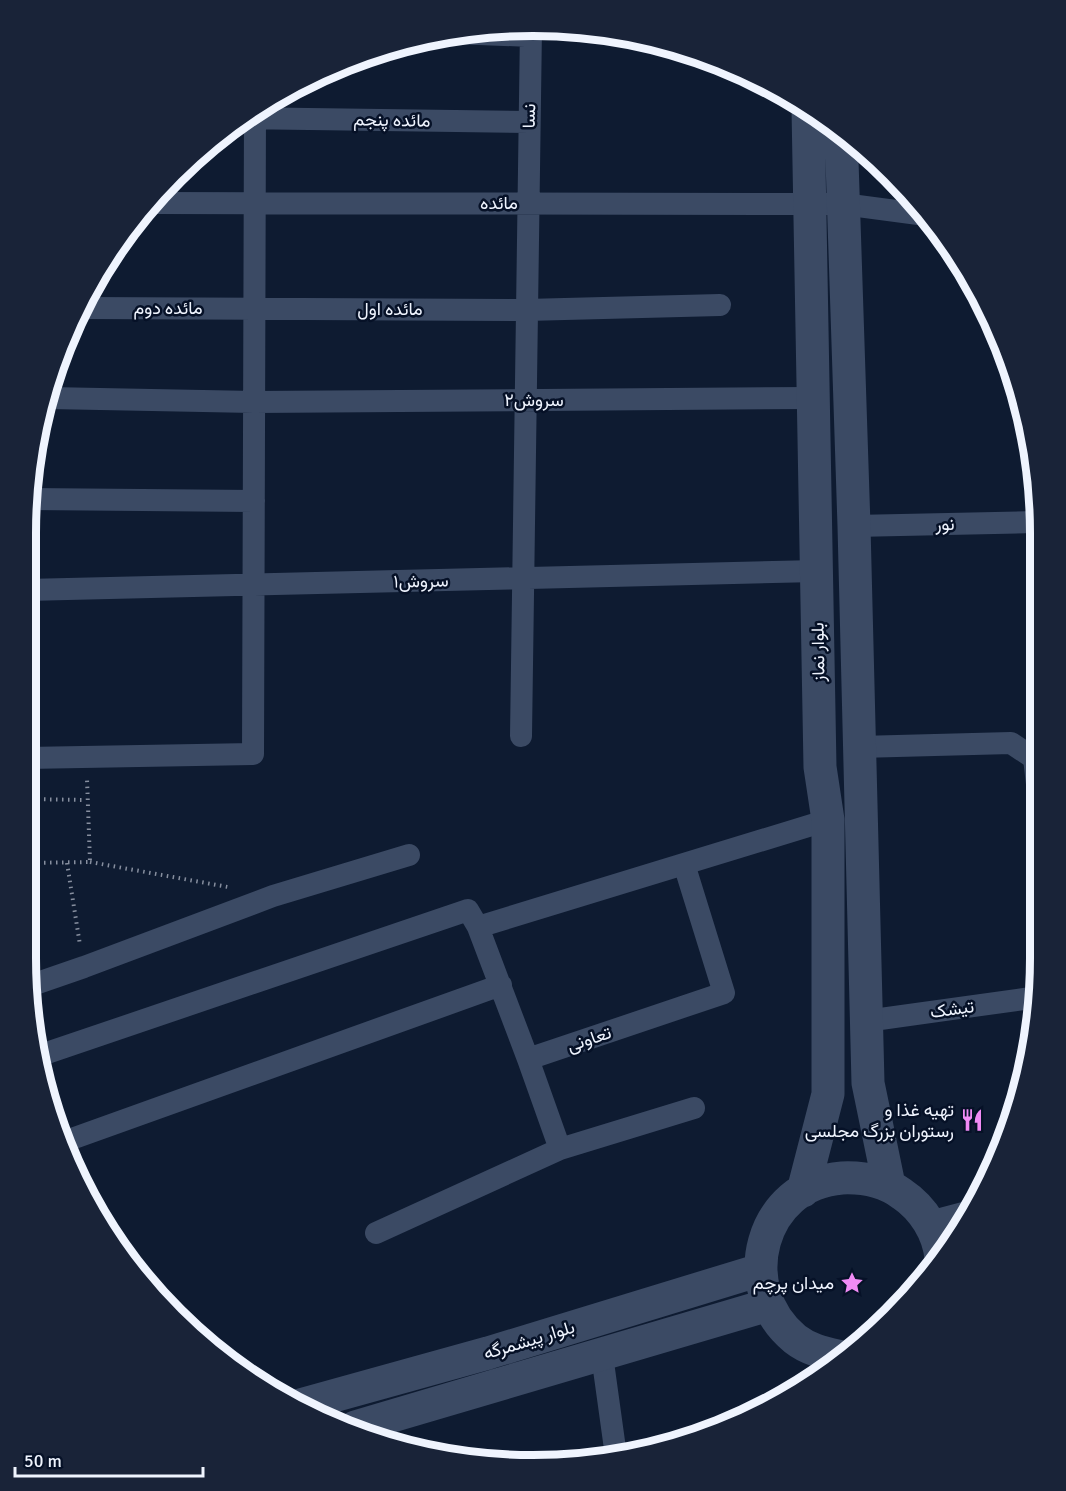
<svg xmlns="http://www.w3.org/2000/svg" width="1066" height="1491" viewBox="0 0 1066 1491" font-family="Signika,Vazirmatn,sans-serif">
  <rect width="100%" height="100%" fill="#0e1b31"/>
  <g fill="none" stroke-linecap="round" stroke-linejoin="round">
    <path stroke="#878f9f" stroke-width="4" stroke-dasharray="1.5 4.5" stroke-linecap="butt" d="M 26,799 L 86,800
      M 90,862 L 228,887
      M 26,863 L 90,862 L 87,779
      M 67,863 L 80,945"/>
    <path stroke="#3b4a64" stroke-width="22" d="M 454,33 L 531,36
      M 245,118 L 529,122
      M 156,203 L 843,204 L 926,215
      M 83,308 L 526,310 L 720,305
      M 49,398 L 254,402 L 813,398
      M 29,499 L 254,501
      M 854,526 L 1036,522
      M 26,590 L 817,571
      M 521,736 L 531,28
      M 859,747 L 1011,743 L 1038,761
      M 26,758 L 253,754 L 255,111
      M 1034,758 L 1038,793
      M 478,927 L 828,820
      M 29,986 L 84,967 L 273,896 L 409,855
      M 866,1021 L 1038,997
      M 38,1056 L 468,910 L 478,927 L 528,1059 L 724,993 L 684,864
      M 528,1059 L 560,1149
      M 66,1141 L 501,985
      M 376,1233 L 560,1149 L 694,1108
      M 602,1355 L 616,1456"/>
    <path stroke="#3b4a64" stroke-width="33" d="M 841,130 L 854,526 L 868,1083 L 889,1185
      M 803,1191 L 828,1094 L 828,820 L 820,767 L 808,109
      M 932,1227 L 966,1218
      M 842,1357 C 825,1353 809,1350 795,1339 C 733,1288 760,1184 842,1178 C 865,1177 884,1181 902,1194 C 923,1208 939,1233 941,1259
      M 297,1406 L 488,1353 L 760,1270
      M 355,1427 L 768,1305"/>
  </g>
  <defs>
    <g id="restaurant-bare" transform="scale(1.8)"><path d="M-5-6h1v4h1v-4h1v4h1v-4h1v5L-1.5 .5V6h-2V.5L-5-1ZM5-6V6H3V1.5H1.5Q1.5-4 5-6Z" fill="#f18bf5" stroke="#061127" stroke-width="2.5" paint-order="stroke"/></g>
    <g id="sight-bare" transform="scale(1.8)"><path d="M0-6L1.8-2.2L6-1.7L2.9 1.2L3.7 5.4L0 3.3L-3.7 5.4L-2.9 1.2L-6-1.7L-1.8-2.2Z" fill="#f18bf5" stroke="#061127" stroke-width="2.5" paint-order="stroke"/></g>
  </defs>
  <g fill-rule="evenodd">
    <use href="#restaurant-bare" x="972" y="1120"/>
    <use href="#sight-bare" x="852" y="1283"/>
  </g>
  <g text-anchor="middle" stroke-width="5" stroke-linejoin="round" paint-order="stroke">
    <g font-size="18" fill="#eff4fe" stroke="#061127">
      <text transform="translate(529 116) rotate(-89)" y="6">نسا</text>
      <text transform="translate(392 120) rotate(1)" y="6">مائده پنجم</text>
      <text x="499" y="209">مائده</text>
      <text x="168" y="314">مائده دوم</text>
      <text x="390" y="315">مائده اول</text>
      <text x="534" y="406">سروش۲</text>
      <text transform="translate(945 524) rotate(-1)" y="6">نور</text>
      <text transform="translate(421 581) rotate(-1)" y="6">سروش۱</text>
      <text transform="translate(818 652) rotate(-91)" y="6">بلوار نماز</text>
      <text transform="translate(952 1009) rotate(-8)" y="6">تیشک</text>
      <text transform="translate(589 1039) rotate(-19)" y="6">تعاونی</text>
      <text transform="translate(529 1340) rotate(-17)" y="6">بلوار پیشمرگه</text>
    </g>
    <g font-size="18" fill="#eff4fe" stroke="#061127" text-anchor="end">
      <text x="954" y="1116">تهیه غذا و<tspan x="954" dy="21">رستوران بزرگ مجلسی</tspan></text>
      <text x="834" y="1289">میدان پرچم</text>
    </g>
  </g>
  <path d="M0 0H1066V1491H0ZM533 36H533A497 497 0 0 1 1030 533V958A497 497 0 0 1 533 1455H533A497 497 0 0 1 36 958V533A497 497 0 0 1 533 36Z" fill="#192338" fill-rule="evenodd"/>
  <path fill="none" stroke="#eff4fe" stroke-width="8" d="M533 36H533A497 497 0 0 1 1030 533V958A497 497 0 0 1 533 1455H533A497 497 0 0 1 36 958V533A497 497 0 0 1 533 36Z"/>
  <path d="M15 1467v9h188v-9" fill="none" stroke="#eff4fe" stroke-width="3"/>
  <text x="24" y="1467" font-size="18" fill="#eff4fe" stroke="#061127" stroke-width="4.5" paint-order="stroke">50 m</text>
</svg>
